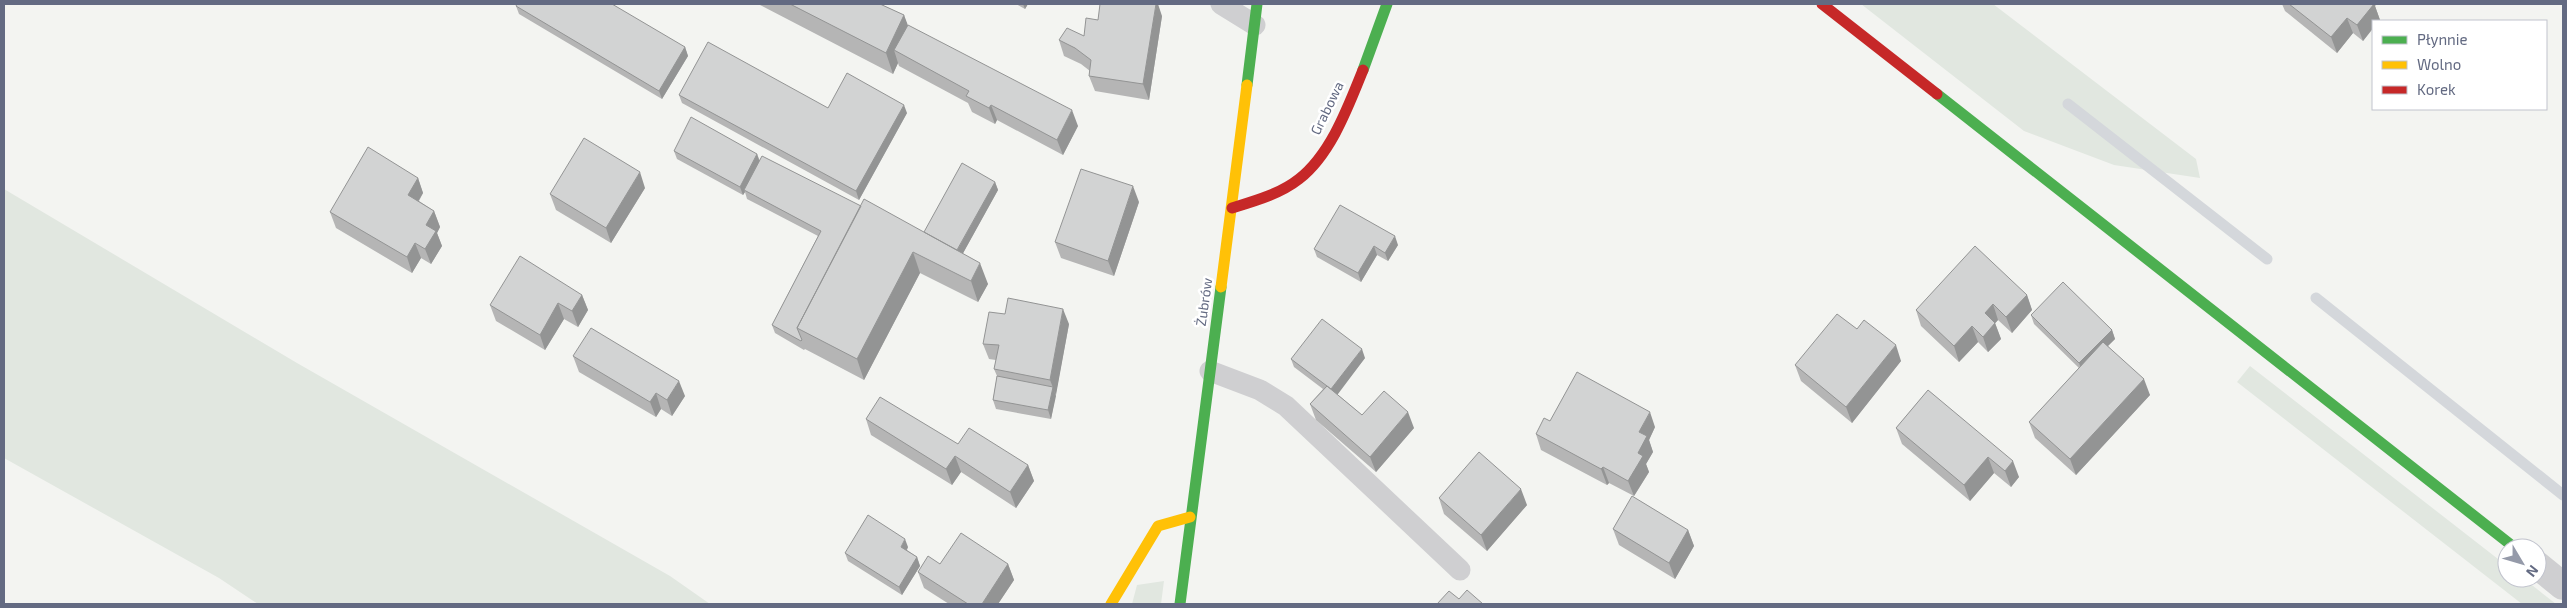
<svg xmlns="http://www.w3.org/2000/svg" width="2567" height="608" viewBox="0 0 2567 608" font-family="'Exo 2',sans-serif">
  <rect width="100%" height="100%" fill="#f3f4f1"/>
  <path fill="#e1e7e0" d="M 1861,4 L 1993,4 L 2196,159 L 2200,178 L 2114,165 L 2024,131 Z
    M 4,189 L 297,363 L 670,576 L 710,604 L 258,604 L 219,578 L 4,458 Z
    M 2250,366 L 2507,566 L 2507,578 L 2523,578 L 2556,604 L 2522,604 L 2237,382 Z
    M 1164,581 L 1161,604 L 1132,604 L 1137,585 Z"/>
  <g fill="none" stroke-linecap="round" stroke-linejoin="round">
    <path stroke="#d4d7db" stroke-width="11" d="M 2068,104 L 2267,259
      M 2316,298 L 2563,495"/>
    <path stroke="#cfcfd1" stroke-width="21" d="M 1221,4 L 1255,25
      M 1210,371 L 1260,390 L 1286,406 L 1460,570"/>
    <path stroke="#cfcfd1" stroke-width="28" d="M 2537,565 L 2563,586"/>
    <path stroke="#4caf50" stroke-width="11" d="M 1363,70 L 1387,4
      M 1247,85 L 1257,4
      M 1937,94 L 2515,548
      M 1180,604 L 1221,287"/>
    <path stroke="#ffc107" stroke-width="11" d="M 1221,287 L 1247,85
      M 1111,604 L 1158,526 L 1190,517"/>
    <path stroke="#c62828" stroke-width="11" d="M 1822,4 L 1937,94
      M 1232,208 C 1255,201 1280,194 1299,179 C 1331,154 1348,107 1363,70"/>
  </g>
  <path fill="#b5b5b5" d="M 758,4 L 880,4 L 904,15 L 907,25 L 1078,126 L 1063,155 L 997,120 L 995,124 L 972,112 L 968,103 L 899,66 L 898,63 L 893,74 Z
    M 1016,4 L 1028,4 L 1025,9 Z
    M 2282,4 L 2376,4 L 2375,6 L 2380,20 L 2363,41 L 2353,33 L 2337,53 L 2285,11 Z
    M 516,6 L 685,47 L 688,56 L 662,99 L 519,14 Z
    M 1162,16 L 1149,100 L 1095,91 L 1089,76 L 1090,71 L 1081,64 L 1064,56 L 1059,40 L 1084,36 L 1098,20 Z
    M 679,95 L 828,108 L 907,113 L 859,200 L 682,103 Z
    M 674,151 L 757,154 L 760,161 L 861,206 L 924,232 L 995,182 L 998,190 L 963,253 L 988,284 L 978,302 L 920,273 L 864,380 L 805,349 L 804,350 L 775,333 L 772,325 L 818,236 L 747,199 L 745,192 L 743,195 L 677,159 Z
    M 418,178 L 423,193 L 419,201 L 434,211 L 440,227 L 437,233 L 442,246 L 431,264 L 421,258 L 412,273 L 336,228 L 330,212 Z
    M 645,188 L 611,243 L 556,210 L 550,194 Z
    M 1139,202 L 1114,276 L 1061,258 L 1055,242 Z
    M 1398,245 L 1388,261 L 1377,255 L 1361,282 L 1317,257 L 1314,249 Z
    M 582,295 L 588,310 L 578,327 L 564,319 L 545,350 L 496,321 L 490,305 Z
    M 2027,295 L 2032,310 L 2012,333 L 1998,320 L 1995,323 L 2001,339 L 1988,352 L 1978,342 L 1959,362 L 1921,326 L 1916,310 Z
    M 2031,315 L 2112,330 L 2115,339 L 2108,346 L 2150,395 L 2076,475 L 2035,438 L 2029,422 L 2079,368 L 2034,324 Z
    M 1069,324 L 1051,419 L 996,409 L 993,400 L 997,376 L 994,369 L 996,360 L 989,359 L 983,344 Z
    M 1857,329 L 1901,361 L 1852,423 L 1801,381 L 1795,365 Z
    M 573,356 L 685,396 L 672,416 L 661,409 L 656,417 L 579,372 Z
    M 1365,358 L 1337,394 L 1362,415 L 1414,428 L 1376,472 L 1316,420 L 1310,404 L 1323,389 L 1294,367 L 1291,359 Z
    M 1928,390 L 2019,477 L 2011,487 L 1994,473 L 1970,501 L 1902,444 L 1896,428 Z
    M 866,419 L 958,444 L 1028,465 L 1034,481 L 1016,508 L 961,472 L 952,485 L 871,435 Z
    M 1655,427 L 1649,440 L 1653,452 L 1646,464 L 1649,472 L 1634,496 L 1609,483 L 1607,485 L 1541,450 L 1536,434 Z
    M 1439,498 L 1527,505 L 1487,551 L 1444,514 Z
    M 1613,529 L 1688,530 L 1694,546 L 1675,579 L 1619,545 Z
    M 908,547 L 907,550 L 917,557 L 920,566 L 902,595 L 848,561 L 845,553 Z
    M 940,564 L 1008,564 L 1014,580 L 998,604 L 949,604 L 924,588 L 918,572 Z"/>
  <path fill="#939494" d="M 1023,4 L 1028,4 L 1025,9 Z
    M 1156,4 L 1158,4 L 1162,16 L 1149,100 L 1143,84 Z
    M 2367,4 L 2376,4 L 2375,6 L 2380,20 L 2378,21 L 2373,21 L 2373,28 L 2363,41 L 2357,25 Z
    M 904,15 L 912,36 L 894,50 L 898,63 L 893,74 L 886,53 Z
    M 2347,18 L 2353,33 L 2337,53 L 2331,37 Z
    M 685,47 L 688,56 L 662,99 L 659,91 Z
    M 904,105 L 907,113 L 859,200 L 856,191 Z
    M 991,105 L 997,120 L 995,124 L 989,108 Z
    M 1072,110 L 1078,126 L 1063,155 L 1057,140 Z
    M 757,154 L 760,163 L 744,190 L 745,192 L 743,195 L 740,187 Z
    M 640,172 L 645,188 L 611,243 L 606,228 Z
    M 418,178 L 423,193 L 413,210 L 408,195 Z
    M 995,182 L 998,190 L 956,266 L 953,258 Z
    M 1133,186 L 1139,202 L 1114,276 L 1108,261 Z
    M 434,211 L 440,227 L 437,233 L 442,246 L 431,264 L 425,249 L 426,225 Z
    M 1395,236 L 1398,245 L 1388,261 L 1385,253 Z
    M 415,243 L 421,258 L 412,273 L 407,257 Z
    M 1374,246 L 1377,255 L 1361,282 L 1358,273 Z
    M 913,252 L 920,273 L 864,380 L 857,359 Z
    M 980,263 L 988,284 L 978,302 L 971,281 Z
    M 582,295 L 588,310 L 578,327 L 572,311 Z
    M 2027,295 L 2032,310 L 2012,333 L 2006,317 Z
    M 558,303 L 564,319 L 545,350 L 540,335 Z
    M 1993,304 L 1998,320 L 1990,329 L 1985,313 Z
    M 1063,309 L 1069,324 L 1056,395 L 1050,380 Z
    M 1995,323 L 2001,339 L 1988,352 L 1983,337 Z
    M 1972,326 L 1978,342 L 1959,362 L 1954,346 Z
    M 2112,330 L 2115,339 L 2082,371 L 2079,363 Z
    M 1896,345 L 1901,361 L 1852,423 L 1846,407 Z
    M 1362,349 L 1365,358 L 1335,398 L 1331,389 Z
    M 2144,379 L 2150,395 L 2076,475 L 2070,459 Z
    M 679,381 L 685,396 L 672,416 L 667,400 Z
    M 1053,387 L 1056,396 L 1051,419 L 1048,410 Z
    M 656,393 L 661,409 L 656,417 L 650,402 Z
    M 1408,412 L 1414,428 L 1376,472 L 1370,457 Z
    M 1650,412 L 1655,427 L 1649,440 L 1653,452 L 1646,464 L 1649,472 L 1634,496 L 1628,481 L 1638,453 L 1639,432 Z
    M 955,456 L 961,472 L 952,485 L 946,469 Z
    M 1988,457 L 1994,473 L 1970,501 L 1964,485 Z
    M 2013,461 L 2019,477 L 2011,487 L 2005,471 Z
    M 1028,465 L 1034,481 L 1016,508 L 1010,492 Z
    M 1603,467 L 1609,483 L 1607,485 L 1601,469 Z
    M 1521,489 L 1527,505 L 1487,551 L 1481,535 Z
    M 1688,530 L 1694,546 L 1675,579 L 1669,563 Z
    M 905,539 L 908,547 L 904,555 L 901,547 Z
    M 917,557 L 920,566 L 902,595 L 899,587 Z
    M 1008,564 L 1014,580 L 998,604 L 982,604 Z"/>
  <path fill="#d2d3d3" stroke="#939494" d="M 517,4 L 612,4 L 685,47 L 659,91 L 516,6 Z
    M 790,4 L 880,4 L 904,15 L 886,53 Z
    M 1100,4 L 1156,4 L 1143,84 L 1089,76 L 1091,60 L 1075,48 L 1059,40 L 1067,28 L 1084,36 L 1086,18 L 1098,20 Z
    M 2289,4 L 2374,4 L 2357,25 L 2347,18 L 2331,37 Z
    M 908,25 L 1072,110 L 1057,140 L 991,105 L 989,108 L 966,96 L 969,91 L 894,50 Z
    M 708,42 L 828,108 L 847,73 L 904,105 L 856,191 L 679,95 Z
    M 691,117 L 757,154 L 740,187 L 674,151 Z
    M 584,138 L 640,172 L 606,228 L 550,194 Z
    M 368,147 L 418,178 L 408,195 L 434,211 L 426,225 L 436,231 L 425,249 L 415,243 L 407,257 L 330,212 Z
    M 762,156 L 861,206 L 797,328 L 802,340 L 801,341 L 772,325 L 821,231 L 744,190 Z
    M 962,163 L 995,182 L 957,250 L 924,232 Z
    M 1081,169 L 1133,186 L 1108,261 L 1055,242 Z
    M 864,199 L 980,263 L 971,281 L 913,252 L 857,359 L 797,328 Z
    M 1340,205 L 1395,236 L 1385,253 L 1374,246 L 1358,273 L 1314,249 Z
    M 1975,246 L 2027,295 L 2006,317 L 1993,304 L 1985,313 L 1995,323 L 1983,337 L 1972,326 L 1954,346 L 1916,310 Z
    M 520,256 L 582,295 L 572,311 L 558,303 L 540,335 L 490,305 Z
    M 2063,282 L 2112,330 L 2079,363 L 2031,315 Z
    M 1008,298 L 1063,309 L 1050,380 L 994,369 L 999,345 L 983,344 L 989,312 L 1005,314 Z
    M 1837,314 L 1857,329 L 1864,320 L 1896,345 L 1846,407 L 1795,365 Z
    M 1322,319 L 1362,349 L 1331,389 L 1291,359 Z
    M 591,328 L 679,381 L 667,400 L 656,393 L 650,402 L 573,356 Z
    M 2103,342 L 2144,379 L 2070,459 L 2029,422 Z
    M 1577,372 L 1650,412 L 1639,432 L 1647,436 L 1638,453 L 1643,456 L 1628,481 L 1603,467 L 1601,469 L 1536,434 L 1544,418 L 1550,421 Z
    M 997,376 L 1053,387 L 1048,410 L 993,400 Z
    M 1327,386 L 1362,415 L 1384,391 L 1408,412 L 1370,457 L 1310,404 Z
    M 1928,390 L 2013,461 L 2005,471 L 1988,457 L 1964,485 L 1896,428 Z
    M 880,397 L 958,444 L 969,428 L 1028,465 L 1010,492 L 955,456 L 946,469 L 866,419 Z
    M 1479,452 L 1521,489 L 1481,535 L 1439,498 Z
    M 1632,496 L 1688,530 L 1669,563 L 1613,529 Z
    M 868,515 L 905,539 L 901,547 L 917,557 L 899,587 L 845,553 Z
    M 961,533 L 1008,564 L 982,604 L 968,604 L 918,572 L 928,556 L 940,564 Z
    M 1467,590 L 1483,604 L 1437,604 L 1449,591 L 1459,599 Z"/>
  <g text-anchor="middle" stroke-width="5" stroke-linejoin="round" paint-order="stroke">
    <g font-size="14" fill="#636a82" stroke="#fff">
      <text transform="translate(1327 108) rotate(-64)" y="5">Grabowa</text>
      <text transform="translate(1204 302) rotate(-82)" y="5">Żubrów</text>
    </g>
  </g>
  <rect width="2567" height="608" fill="none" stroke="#636a82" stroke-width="10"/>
  <rect x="2372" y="20" width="175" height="90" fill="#ffffff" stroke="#c1c3cd"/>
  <rect x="2382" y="36" width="25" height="8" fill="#4caf50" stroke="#c1c3cd"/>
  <text x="2417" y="45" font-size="15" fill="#636a82">Płynnie</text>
  <rect x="2382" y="61" width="25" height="8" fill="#ffc107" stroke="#c1c3cd"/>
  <text x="2417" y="70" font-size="15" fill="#636a82">Wolno</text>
  <rect x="2382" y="86" width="25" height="8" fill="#c62828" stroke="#c1c3cd"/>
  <text x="2417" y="95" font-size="15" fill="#636a82">Korek</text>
  <g transform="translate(2522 563) rotate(128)"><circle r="24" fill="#ffffff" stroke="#c1c3cd"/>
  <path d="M0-4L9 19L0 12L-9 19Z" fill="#959aa9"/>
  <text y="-8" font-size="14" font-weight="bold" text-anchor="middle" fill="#636a82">N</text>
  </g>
</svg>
